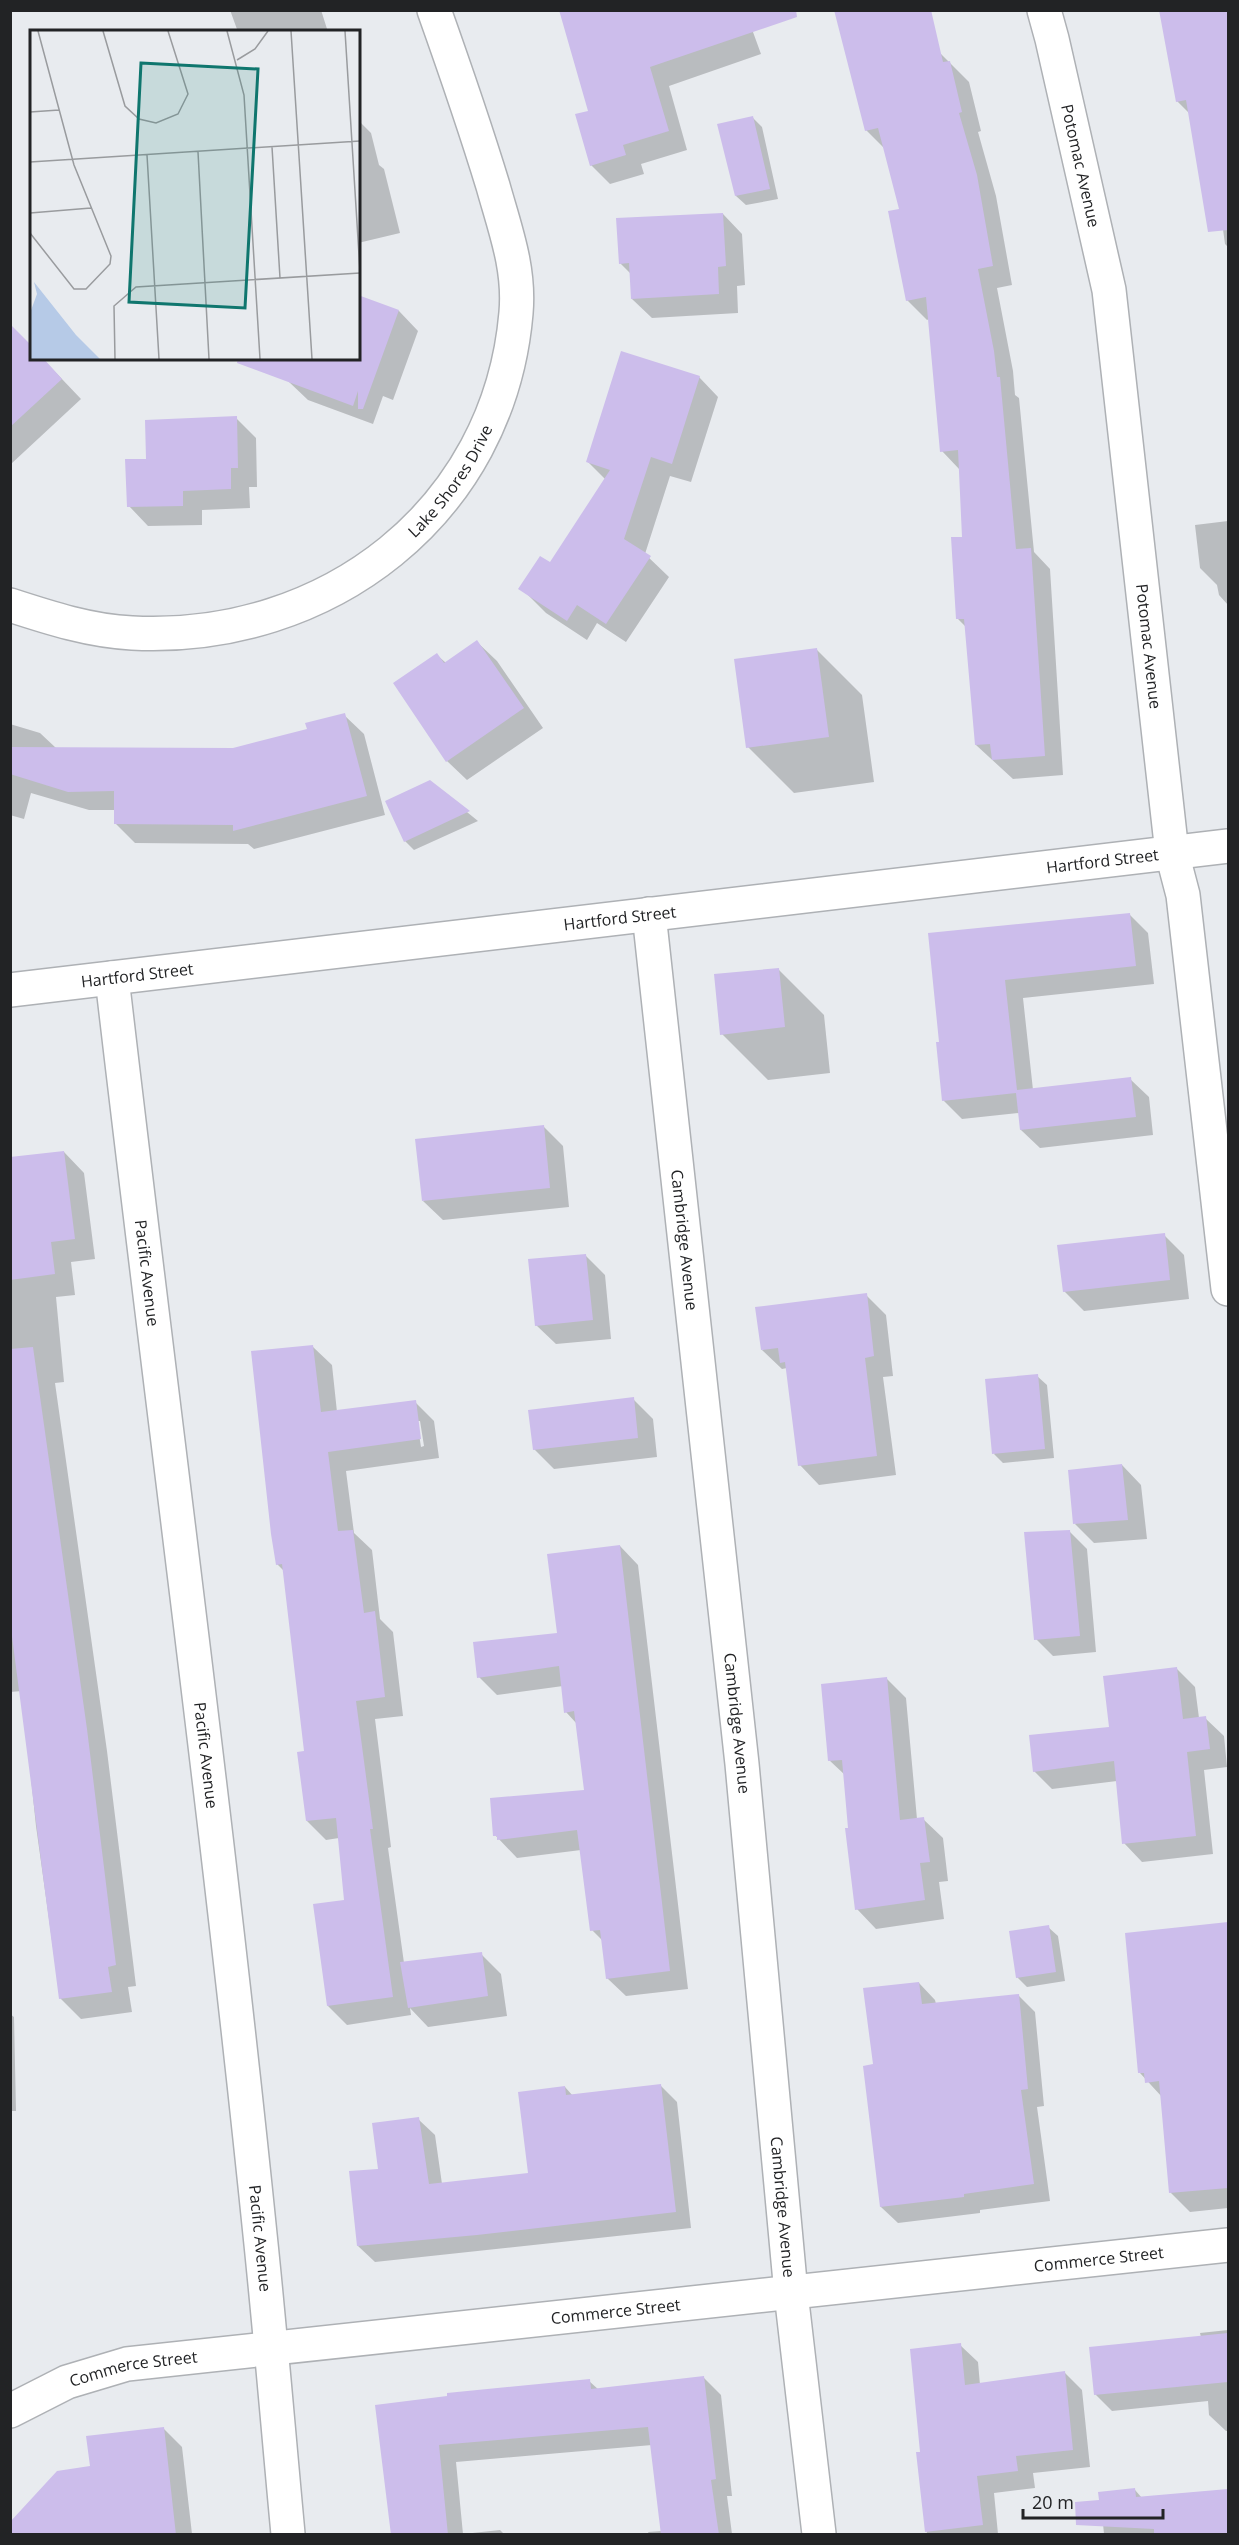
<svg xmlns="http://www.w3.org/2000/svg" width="1239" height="2545" viewBox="0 0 1239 2545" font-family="'Open Sans',sans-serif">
  <rect width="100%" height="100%" fill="#e8ebef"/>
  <path fill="#0003" fill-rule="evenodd" d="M 230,10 L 321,10 L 328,32 L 238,32 Z
    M 561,10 L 749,21 L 761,54 L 669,86 L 687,150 L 641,164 L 644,174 L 610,184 L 591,165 L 590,112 Z
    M 1183,10 L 1228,10 L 1228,247 L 1225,244 L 1222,222 L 1190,114 L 1177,101 Z
    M 940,53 L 969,82 L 981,131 L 978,132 L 996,196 L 1012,285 L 997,288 L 1013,371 L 1015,395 L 1019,398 L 1034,552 L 1050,569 L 1063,775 L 1013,779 L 976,745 L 967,628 L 958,619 L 964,538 L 960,470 L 942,451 L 929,319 L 927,320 L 907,300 L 901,210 L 885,149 L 866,130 Z
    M 358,116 L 361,123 L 371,133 L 379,165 L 384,169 L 400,233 L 358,243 Z
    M 753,118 L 762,127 L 778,199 L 746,205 L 736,196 Z
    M 723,214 L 742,234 L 745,285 L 737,286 L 738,313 L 652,318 L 632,299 L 631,274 L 620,263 Z
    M 358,297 L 399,311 L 418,331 L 393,400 L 383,396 L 373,424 L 308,400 L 288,381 L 358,358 Z
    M 10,334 L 32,358 L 42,358 L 81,399 L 11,464 Z
    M 699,377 L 718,397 L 691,482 L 670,476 L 645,554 L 669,577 L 626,642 L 597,623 L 587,640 L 546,613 L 526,593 L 550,564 L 605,479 L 588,462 Z
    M 236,418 L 256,438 L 257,487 L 249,487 L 250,508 L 202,510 L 202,525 L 148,526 L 129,506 L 148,460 Z
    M 1228,521 L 1228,605 L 1219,595 L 1217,585 L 1200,568 L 1195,525 Z
    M 477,642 L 497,661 L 543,728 L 467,780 L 447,761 L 437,655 L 446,663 Z
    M 816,649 L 862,695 L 874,782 L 794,793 L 748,747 Z
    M 344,715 L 364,734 L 385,815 L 254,849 L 248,844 L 135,843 L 115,823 L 116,810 L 89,810 L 31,793 L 24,819 L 10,815 L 10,724 L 40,733 L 56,748 L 234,750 L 309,730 Z
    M 430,782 L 478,821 L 414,850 L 405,841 Z
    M 1129,914 L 1148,933 L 1154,984 L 1023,998 L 1033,1090 L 1130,1079 L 1149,1097 L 1153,1135 L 1040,1148 L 1021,1130 L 1019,1113 L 962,1119 L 943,1100 L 941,1043 L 930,935 Z
    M 778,969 L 824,1015 L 830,1073 L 768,1080 L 722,1034 Z
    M 543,1126 L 563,1146 L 569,1207 L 443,1220 L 423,1201 Z
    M 64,1152 L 84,1173 L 95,1259 L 71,1262 L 75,1295 L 56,1297 L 64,1382 L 55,1383 L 107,1751 L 136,1986 L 128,1987 L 132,2012 L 81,2019 L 60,1998 L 36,1826 L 22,1691 L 10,1692 L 10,1159 Z
    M 1164,1235 L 1184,1255 L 1189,1299 L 1084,1311 L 1064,1291 Z
    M 585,1255 L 605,1275 L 611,1339 L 556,1344 L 536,1325 Z
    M 866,1295 L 886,1315 L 893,1376 L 883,1377 L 896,1475 L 819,1485 L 800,1465 L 787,1368 L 782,1369 L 762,1350 Z
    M 313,1347 L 332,1365 L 337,1412 L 415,1402 L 434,1421 L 439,1458 L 346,1471 L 354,1533 L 372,1550 L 380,1619 L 393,1632 L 403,1716 L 375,1719 L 391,1847 L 388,1848 L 404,1963 L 481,1954 L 501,1974 L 507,2016 L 428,2027 L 410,2008 L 411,2015 L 347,2025 L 328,2006 L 345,1902 L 339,1838 L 326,1840 L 307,1821 L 306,1752 L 285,1572 L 277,1564 ZM 417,1421 L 420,1421 L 424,1446 L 421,1447 Z
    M 1037,1376 L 1047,1385 L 1054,1458 L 1003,1463 L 994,1454 Z
    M 633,1399 L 653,1419 L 657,1457 L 554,1469 L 534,1449 Z
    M 1122,1465 L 1141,1485 L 1147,1539 L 1094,1543 L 1075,1524 Z
    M 1070,1532 L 1087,1549 L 1096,1652 L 1053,1656 L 1036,1639 Z
    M 620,1546 L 638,1565 L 688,1989 L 626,1996 L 607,1978 L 603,1941 L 592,1930 L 581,1850 L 517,1858 L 495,1835 L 586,1791 L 577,1724 L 566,1712 L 563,1686 L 497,1695 L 479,1677 L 559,1634 Z
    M 1177,1669 L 1195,1687 L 1199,1718 L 1205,1718 L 1224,1736 L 1227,1767 L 1204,1770 L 1213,1854 L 1142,1862 L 1124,1843 L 1117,1781 L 1052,1789 L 1034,1771 L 1110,1728 Z
    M 886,1678 L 906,1698 L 917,1819 L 923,1819 L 943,1838 L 948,1881 L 939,1882 L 944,1919 L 876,1929 L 857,1909 L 845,1775 L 829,1760 Z
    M 1228,1924 L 1228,2208 L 1190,2212 L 1170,2192 L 1162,2097 L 1140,2073 L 1127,1934 Z
    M 1048,1927 L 1058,1936 L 1065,1981 L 1027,1987 L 1017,1977 Z
    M 919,1983 L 935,2000 L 936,2004 L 1018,1995 L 1035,2012 L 1044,2106 L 1037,2107 L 1050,2201 L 980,2210 L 980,2213 L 898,2223 L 881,2207 L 874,2066 Z
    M 10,2014 L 14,2017 L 16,2111 L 10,2111 Z
    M 661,2086 L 677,2102 L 691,2228 L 375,2262 L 358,2246 L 418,2119 L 435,2135 L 442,2184 L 530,2175 L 565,2087 L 573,2096 Z
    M 1228,2330 L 1228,2431 L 1226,2431 L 1209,2415 L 1208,2401 L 1112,2411 L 1095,2394 L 1201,2337 L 1200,2333 Z
    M 960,2345 L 978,2362 L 980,2385 L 1065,2373 L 1082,2390 L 1090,2467 L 1033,2473 L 1035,2488 L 994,2493 L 998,2534 L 927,2534 L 918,2454 L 922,2453 Z
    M 704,2378 L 721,2395 L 732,2496 L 727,2496 L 732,2534 L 649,2534 L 648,2532 L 662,2531 L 652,2445 L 456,2462 L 463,2534 L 500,2530 L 504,2534 L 392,2534 L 376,2406 L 589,2381 L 599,2390 Z
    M 164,2429 L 182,2447 L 192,2534 L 127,2534 Z
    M 1135,2490 L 1142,2498 L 1228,2490 L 1228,2534 L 1104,2534 L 1100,2493 Z"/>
  <path fill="#ccbdeb" d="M 559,10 L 796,10 L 797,17 L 650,67 L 669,131 L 623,145 L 626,155 L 590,166 L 575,114 L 588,111 Z
    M 834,10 L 931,10 L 943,62 L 950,61 L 962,112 L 959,113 L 977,175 L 993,266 L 978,269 L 994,351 L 997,377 L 1000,377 L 1016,549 L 1031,548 L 1045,756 L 992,760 L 990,744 L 975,745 L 964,619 L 956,619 L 951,537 L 962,537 L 958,450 L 940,452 L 926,297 L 906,301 L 888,211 L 899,209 L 878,128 L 865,131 Z
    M 1159,10 L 1228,10 L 1228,230 L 1208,232 L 1186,100 L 1176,102 Z
    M 753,116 L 770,189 L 735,196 L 717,124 Z
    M 723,213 L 726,266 L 718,267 L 719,294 L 631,299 L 629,263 L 619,264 L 616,218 Z
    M 358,295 L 399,310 L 363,409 L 358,409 L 358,391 L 353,406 L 237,363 L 238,358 L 358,358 Z
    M 10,324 L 32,346 L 32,358 L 43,358 L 62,379 L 10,427 Z
    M 621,351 L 700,376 L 672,464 L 651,457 L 624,539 L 651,556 L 606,624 L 577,605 L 567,621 L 518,589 L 540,556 L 550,562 L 610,470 L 586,462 Z
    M 237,416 L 238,468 L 231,468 L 231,489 L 183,491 L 183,506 L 127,507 L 125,459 L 146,459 L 145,420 Z
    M 477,640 L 524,708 L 446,762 L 393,683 L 437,653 L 444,663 Z
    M 817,648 L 829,737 L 746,748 L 734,659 Z
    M 345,713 L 367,796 L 233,831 L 233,825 L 114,824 L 114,791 L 68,792 L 10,774 L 10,747 L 233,748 L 307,729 L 305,723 Z
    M 430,780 L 470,811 L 404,842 L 385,801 Z
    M 1130,913 L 1136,966 L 1005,980 L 1017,1090 L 1131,1077 L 1136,1117 L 1020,1130 L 1016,1093 L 942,1101 L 936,1042 L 939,1042 L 928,933 Z
    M 779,968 L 785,1027 L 720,1035 L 714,974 Z
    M 544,1125 L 550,1188 L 422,1201 L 415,1139 Z
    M 64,1151 L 75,1239 L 51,1242 L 55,1274 L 10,1280 L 10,1157 Z
    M 1165,1233 L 1170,1280 L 1063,1292 L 1057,1245 Z
    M 586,1254 L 593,1320 L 535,1326 L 528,1259 Z
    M 867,1293 L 874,1356 L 865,1358 L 877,1456 L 798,1466 L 785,1362 L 780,1363 L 778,1348 L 761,1350 L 755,1307 Z
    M 313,1345 L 321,1412 L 416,1400 L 421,1439 L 328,1452 L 338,1531 L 353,1530 L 364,1613 L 375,1611 L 385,1697 L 356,1701 L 373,1829 L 370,1829 L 393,1997 L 327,2006 L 313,1904 L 344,1900 L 336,1818 L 306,1821 L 297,1752 L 304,1751 L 282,1564 L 276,1565 L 271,1534 L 251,1351 Z
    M 33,1347 L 87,1729 L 116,1965 L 108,1967 L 112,1992 L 59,1999 L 10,1621 L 10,1349 Z
    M 1038,1374 L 1045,1449 L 992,1454 L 985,1379 Z
    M 634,1397 L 638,1438 L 533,1450 L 528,1410 Z
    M 1122,1464 L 1128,1520 L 1073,1524 L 1068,1470 Z
    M 1070,1530 L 1080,1636 L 1034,1640 L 1024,1532 Z
    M 620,1545 L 670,1971 L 606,1979 L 600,1930 L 590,1931 L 577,1830 L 497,1840 L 497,1836 L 493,1836 L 490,1798 L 584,1790 L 574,1711 L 564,1713 L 559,1666 L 477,1678 L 473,1642 L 557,1633 L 547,1554 Z
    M 1177,1667 L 1183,1719 L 1206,1716 L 1210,1749 L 1187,1752 L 1196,1836 L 1122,1844 L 1114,1761 L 1033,1772 L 1029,1735 L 1109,1727 L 1103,1676 Z
    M 887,1677 L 900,1820 L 924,1817 L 930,1862 L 920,1863 L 925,1900 L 855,1910 L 845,1828 L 848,1828 L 842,1760 L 828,1761 L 821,1684 Z
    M 1228,1922 L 1228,2188 L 1169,2193 L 1159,2081 L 1145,2083 L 1144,2073 L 1138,2073 L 1125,1933 Z
    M 1049,1925 L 1056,1972 L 1016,1978 L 1009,1931 Z
    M 482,1952 L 488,1996 L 408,2008 L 400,1962 Z
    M 919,1982 L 922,2004 L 1019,1994 L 1028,2089 L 1021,2090 L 1034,2184 L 964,2194 L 964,2197 L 880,2207 L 863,2066 L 873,2064 L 863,1988 Z
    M 661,2084 L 676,2212 L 477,2235 L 357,2246 L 349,2171 L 378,2169 L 372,2123 L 419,2117 L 429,2184 L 528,2173 L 518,2092 L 565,2086 L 566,2095 Z
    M 1228,2333 L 1228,2382 L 1094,2395 L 1089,2347 Z
    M 961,2343 L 965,2385 L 1065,2371 L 1073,2450 L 1016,2456 L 1018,2471 L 977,2476 L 983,2525 L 925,2532 L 916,2452 L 920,2452 L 910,2349 Z
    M 704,2376 L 716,2479 L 711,2480 L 719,2535 L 661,2535 L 648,2427 L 439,2445 L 448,2535 L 391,2535 L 375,2405 L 447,2396 L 447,2393 L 590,2379 L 591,2389 Z
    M 164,2427 L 176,2535 L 10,2535 L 10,2522 L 57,2471 L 90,2466 L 86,2436 Z
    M 1135,2488 L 1136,2497 L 1228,2489 L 1228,2535 L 1154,2535 L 1154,2529 L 1076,2525 L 1075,2502 L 1099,2500 L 1098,2492 Z"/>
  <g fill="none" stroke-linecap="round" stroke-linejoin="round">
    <g stroke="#aeb1b5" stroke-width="36">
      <g id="minor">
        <path id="s1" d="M 1044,10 L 1052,39 L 1109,290 L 1172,853 L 1183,895 L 1228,1289"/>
        <path id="s2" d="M 10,605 C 50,618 90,631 132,633 C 327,643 499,512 516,313 C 520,268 505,229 493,186 C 475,127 455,69 434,10"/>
        <path id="s3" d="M 649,914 L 742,1764 L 791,2293 L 819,2534"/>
        <path id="s4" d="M 112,978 C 161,1400 218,1821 261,2244 C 271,2341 279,2438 288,2534"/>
        <path id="s5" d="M 10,2411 L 67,2382 L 127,2364 L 1228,2245"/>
      </g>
    </g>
    <g stroke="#aeb1b5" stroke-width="36">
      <g id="tertiary">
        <path id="s6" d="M 10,990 L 1228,846"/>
      </g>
    </g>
    <use href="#minor" stroke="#fff" stroke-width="33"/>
    <use href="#tertiary" stroke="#fff" stroke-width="33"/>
  </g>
  <g text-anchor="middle" stroke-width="6" stroke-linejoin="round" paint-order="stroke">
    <g font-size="16" fill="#222325" stroke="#e8ebef">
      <text dy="6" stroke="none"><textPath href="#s1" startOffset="160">Potomac Avenue</textPath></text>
      <text dy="6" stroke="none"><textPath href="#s2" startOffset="496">Lake Shores Drive</textPath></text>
      <text dy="6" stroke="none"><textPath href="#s1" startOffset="646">Potomac Avenue</textPath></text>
      <text dy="6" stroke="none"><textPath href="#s6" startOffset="1100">Hartford Street</textPath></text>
      <text dy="6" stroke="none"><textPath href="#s6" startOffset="614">Hartford Street</textPath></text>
      <text dy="6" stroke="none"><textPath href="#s6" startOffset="128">Hartford Street</textPath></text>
      <text dy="6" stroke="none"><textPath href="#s3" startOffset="328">Cambridge Avenue</textPath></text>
      <text dy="6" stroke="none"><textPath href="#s4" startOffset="297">Pacific Avenue</textPath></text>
      <text dy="6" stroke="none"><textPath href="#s3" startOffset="814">Cambridge Avenue</textPath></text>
      <text dy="6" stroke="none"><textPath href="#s4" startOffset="783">Pacific Avenue</textPath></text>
      <text dy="6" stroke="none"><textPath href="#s3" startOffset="1300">Cambridge Avenue</textPath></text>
      <text dy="6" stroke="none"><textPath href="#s4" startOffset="1269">Pacific Avenue</textPath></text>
      <text dy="6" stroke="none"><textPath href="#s5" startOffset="1104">Commerce Street</textPath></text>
      <text dy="6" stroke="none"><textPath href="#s5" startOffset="618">Commerce Street</textPath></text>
      <text dy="6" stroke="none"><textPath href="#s5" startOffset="132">Commerce Street</textPath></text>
    </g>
  </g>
  <g transform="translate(30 30)">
    <rect width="330" height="330" fill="#e8ebef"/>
    <path d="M 4,252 L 46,305 L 70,329 L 0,329 L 0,283 L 7,264 Z" fill="#b6cae7"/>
    <path fill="none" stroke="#999b9e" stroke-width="1.5" d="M 73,1 L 95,76 L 109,89 L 126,93 L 148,84 L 158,64 L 138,1M 197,1 L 214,65 L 230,329M 261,1 L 282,329M 315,1 L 330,241M 207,30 L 225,19 L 238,1M 0,82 L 29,80M 242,117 L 250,248M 168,122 L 179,329M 117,125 L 129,329M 0,132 L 330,111M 0,183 L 61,178M 0,203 L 44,259 L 56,259 L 80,234 L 81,226 L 44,135 L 8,1M 85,329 L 84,276 L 106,257 L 330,243"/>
    <path fill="#0f766e" fill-opacity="0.15" stroke="#0f766e" stroke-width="3" d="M 111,33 L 228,39 L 215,278 L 99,272 Z"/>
    <rect width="330" height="330" fill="none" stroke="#222325" stroke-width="3"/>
  </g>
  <rect width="1239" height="2545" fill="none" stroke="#222325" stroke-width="24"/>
  <path d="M1023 2509v9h140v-9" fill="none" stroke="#222325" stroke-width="3"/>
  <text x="1032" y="2509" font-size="18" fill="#222325" stroke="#e8ebef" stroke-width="4.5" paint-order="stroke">20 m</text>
</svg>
